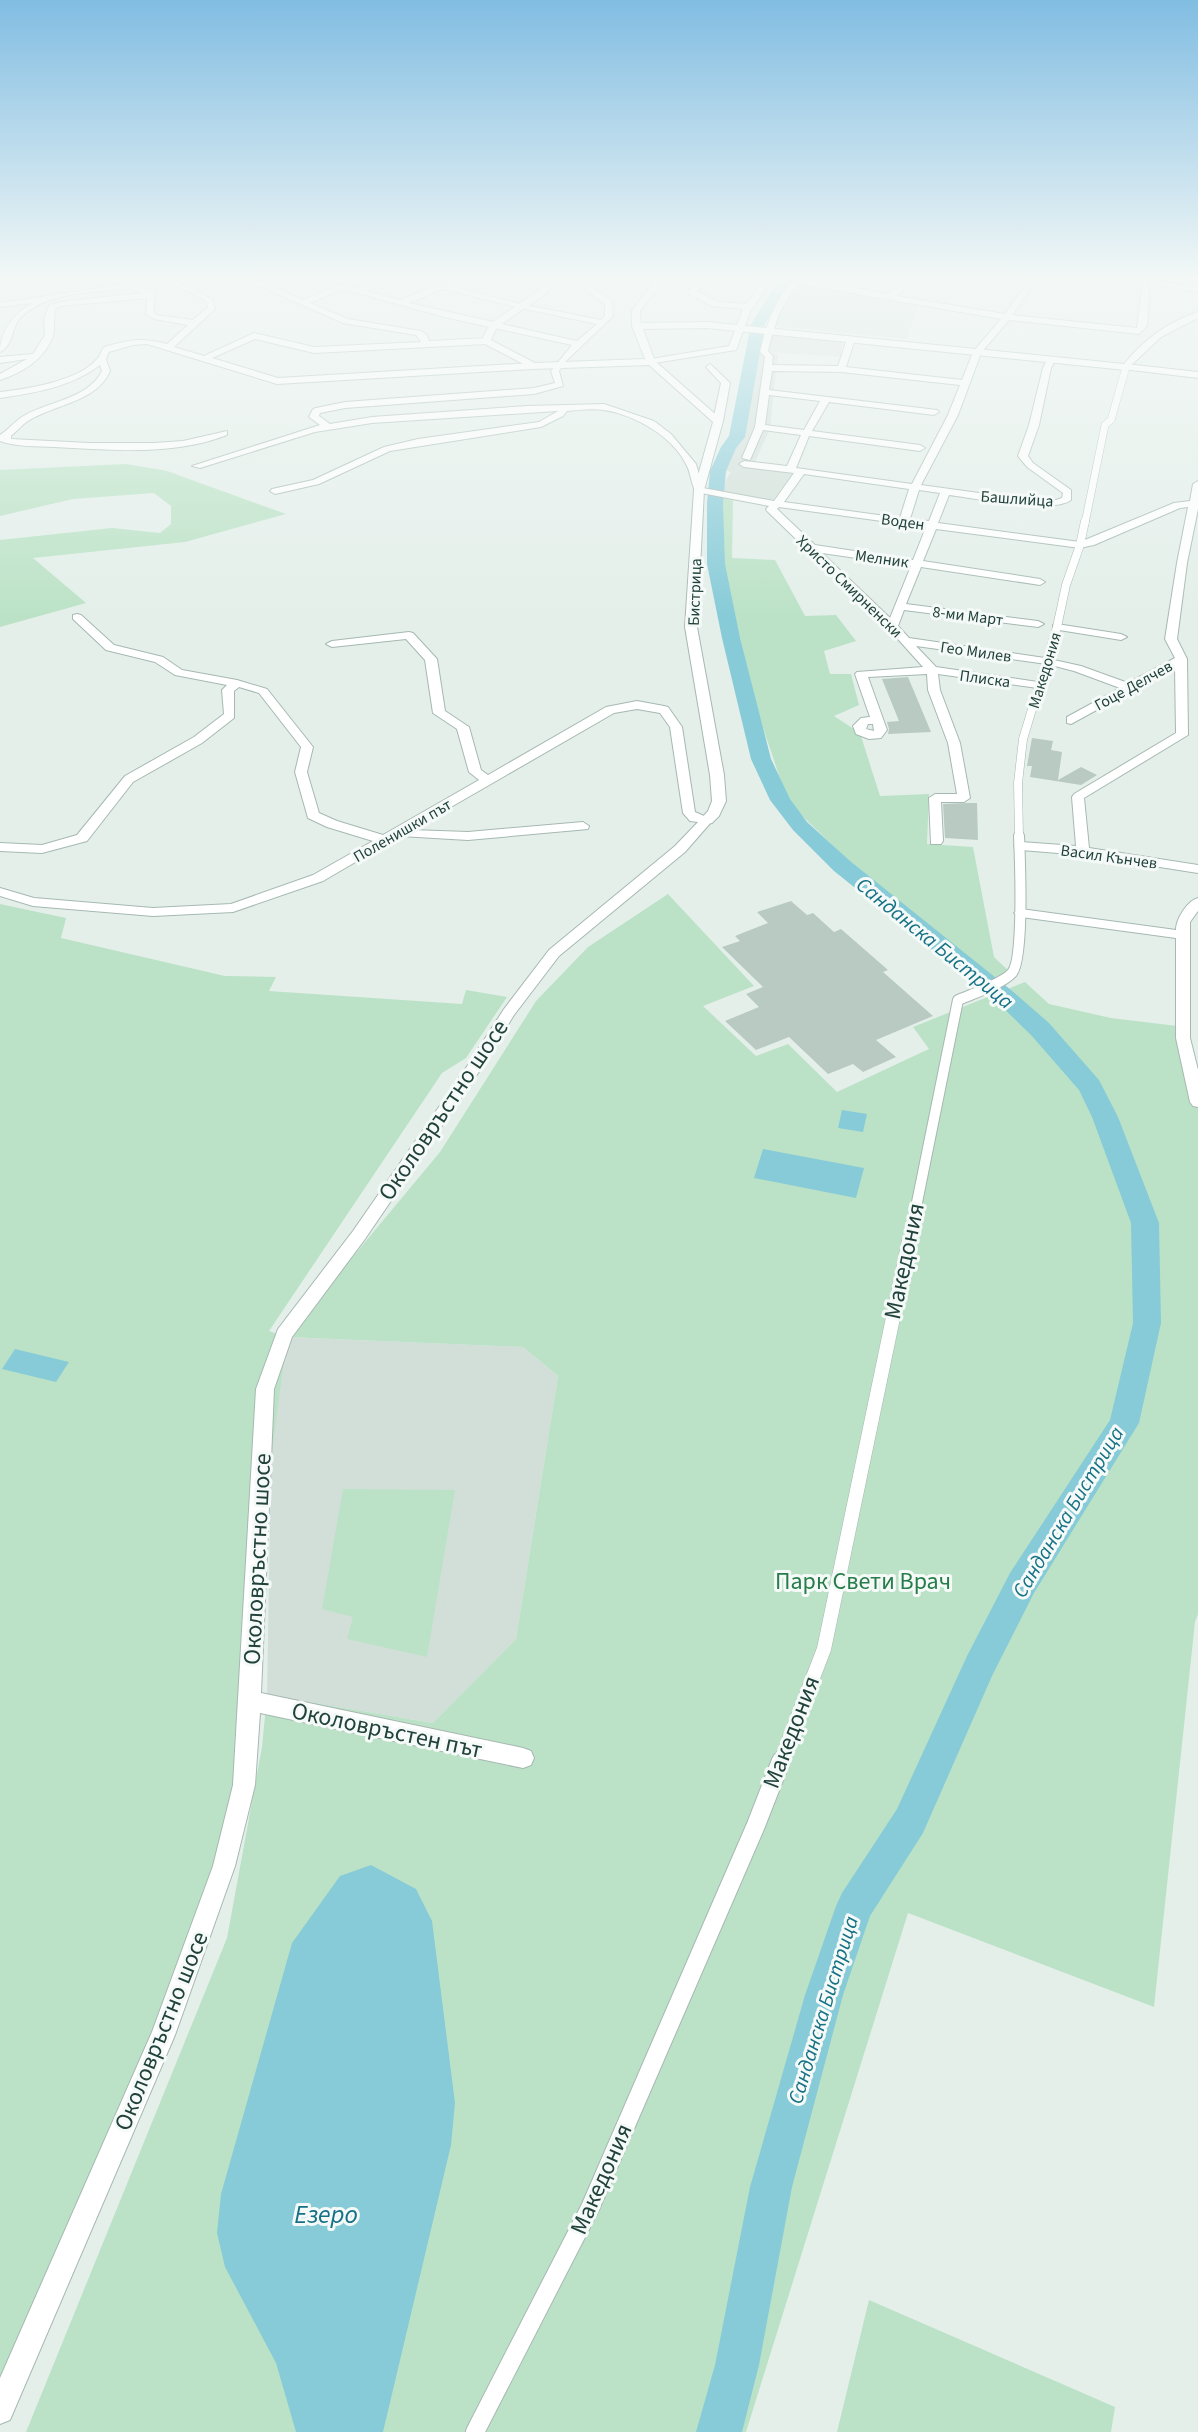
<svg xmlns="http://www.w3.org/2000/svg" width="1198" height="2432" viewBox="0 0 1198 2432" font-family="'Source Sans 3',sans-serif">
  <rect width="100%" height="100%" fill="#e4efea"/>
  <path fill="#d2dfd9" d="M 800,284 L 918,305 L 907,339 L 774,326 L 785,303 Z
    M 771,334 L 843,341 L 840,357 L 770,352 Z
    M 757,353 L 778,354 L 770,429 L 753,466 L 794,472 L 772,501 L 719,491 L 731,472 L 721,470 L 746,425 Z
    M 286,1337 L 523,1347 L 558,1376 L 516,1639 L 433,1723 L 267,1695 L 272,1404 Z"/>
  <path fill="#bbe2c6" d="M 126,464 L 167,471 L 286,514 L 185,542 L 33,558 L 86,603 L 0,627 L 0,540 L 112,528 L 160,533 L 171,524 L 171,506 L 154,493 L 73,499 L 0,516 L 0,470 Z
    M 720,498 L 733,500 L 732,558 L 775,560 L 805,616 L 836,615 L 856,641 L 824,651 L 830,674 L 851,674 L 859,705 L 834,716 L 860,733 L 880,796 L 929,794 L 927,844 L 973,847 L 994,957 L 1011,973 L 991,979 L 891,902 L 788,802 L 741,662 L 720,558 Z
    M 668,894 L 754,986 L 703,1006 L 756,1056 L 788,1044 L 837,1092 L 929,1049 L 913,1027 L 1025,982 L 1049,1004 L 1111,1018 L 1177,1026 L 1198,1102 L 1198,1614 L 1195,1622 L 1154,2007 L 908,1913 L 746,2432 L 26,2432 L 227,1938 L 262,1747 L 267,1695 L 433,1723 L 516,1639 L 558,1376 L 523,1347 L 287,1337 L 255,1584 L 224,1866 L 0,2414 L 0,904 L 66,918 L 61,938 L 225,976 L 276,977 L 269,991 L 462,1004 L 466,990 L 507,997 L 466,1058 L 442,1073 L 269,1331 L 286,1337 L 440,1152 L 536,1001 L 588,947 Z
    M 343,1489 L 455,1490 L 427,1657 L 347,1639 L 353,1617 L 322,1609 Z
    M 869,2300 L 1115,2407 L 1111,2432 L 837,2432 Z"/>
  <path fill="#87cbd8" d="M 842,1110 L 867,1114 L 863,1132 L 838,1128 Z
    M 763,1149 L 864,1168 L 856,1198 L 754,1178 Z
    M 15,1349 L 69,1362 L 56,1382 L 2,1369 Z
    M 371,1865 L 416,1889 L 432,1921 L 455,2103 L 451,2145 L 383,2432 L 296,2432 L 276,2363 L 225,2267 L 217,2233 L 221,2194 L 292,1943 L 340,1876 Z"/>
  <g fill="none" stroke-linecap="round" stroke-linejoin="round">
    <path fill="#87cbd8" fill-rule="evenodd" d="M 780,277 L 793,277 L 765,324 L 745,437 L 736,448 L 726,471 L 723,503 L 725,564 L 740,638 L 771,759 L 790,799 L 807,822 L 850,861 L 1011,990 L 1049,1023 L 1099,1080 L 1118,1117 L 1159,1223 L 1161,1323 L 1139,1423 L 1034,1593 L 992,1676 L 923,1833 L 870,1916 L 843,1995 L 792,2187 L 759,2365 L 742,2432 L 696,2432 L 715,2365 L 750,2187 L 805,1995 L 836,1906 L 842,1893 L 897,1809 L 967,1656 L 1010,1573 L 1110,1420 L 1133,1323 L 1131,1223 L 1092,1117 L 1079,1090 L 1031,1035 L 995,1000 L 834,871 L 793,830 L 770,800 L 751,759 L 722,638 L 707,564 L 707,503 L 710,471 L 721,447 L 729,436 L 751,324 Z"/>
  </g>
  <path fill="#b9cac3" d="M 908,677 L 931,732 L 888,734 L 889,729 L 887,722 L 899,721 L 882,679 Z
    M 1032,738 L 1053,741 L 1051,750 L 1062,752 L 1058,780 L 1081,767 L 1097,775 L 1081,785 L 1030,777 L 1032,766 L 1027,766 Z
    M 967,803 L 977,803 L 978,840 L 945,838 L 943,804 Z
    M 791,901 L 807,915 L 813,913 L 834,932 L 841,929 L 888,970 L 883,972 L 933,1016 L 876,1040 L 896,1057 L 863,1072 L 853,1064 L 828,1074 L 789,1037 L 756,1050 L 725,1021 L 759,1007 L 746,994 L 763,987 L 722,947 L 740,941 L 735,936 L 768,923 L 757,912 Z"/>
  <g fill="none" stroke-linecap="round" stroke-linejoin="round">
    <g stroke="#a6b8b2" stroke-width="8">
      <path id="pedestrian-far4" d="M 1085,523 L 1105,425 L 1111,420 L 1126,367"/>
    </g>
    <g stroke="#a6b8b2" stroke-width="9">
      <path id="pedestrian-far3" d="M 1019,837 L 1018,783 L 1023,739 L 1057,627 L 1066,585 L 1080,545 L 1085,521"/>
    </g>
    <g stroke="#a6b8b2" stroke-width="12">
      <path id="pedestrian-far2" d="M 909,1242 L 958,1000 C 972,994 1002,984 1012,973 C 1024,959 1020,859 1019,836"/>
    </g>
    <g stroke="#a6b8b2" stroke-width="15">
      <path id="pedestrian-far1" d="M 780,1763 L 824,1649 L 909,1241"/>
    </g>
    <g stroke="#a6b8b2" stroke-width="20">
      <path id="pedestrian" d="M 475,2432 L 590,2208 L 756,1825 L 781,1761"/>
    </g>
    <g stroke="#a6b8b2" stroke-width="2">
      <path id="minor" d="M 159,277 L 170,277 L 213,300 L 215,309 L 174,347 L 204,356 L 254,333 L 314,347 L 421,342 L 416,335 L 343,323 L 239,277 L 250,277 L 303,300 L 335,287 L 309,277 C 326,277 339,286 356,288 C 367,289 383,277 397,277 L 366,291 L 400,300 L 457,277 L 468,277 L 450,286 L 520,304 L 601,320 L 605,316 L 605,304 L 583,288 L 590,286 L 612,301 L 613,316 L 564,363 L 559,371 L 563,386 L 534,394 L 345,408 L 320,413 L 319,416 L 330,424 L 372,417 L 527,406 L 604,404 L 654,421 L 671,434 L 696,464 L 703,488 L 774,501 L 794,473 L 744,467 L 739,464 L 744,461 L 787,466 L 801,435 L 763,430 L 750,460 L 742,458 L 755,427 L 765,357 L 760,352 C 766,324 776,298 796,277 L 888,294 L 909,277 L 918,277 L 896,296 L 1005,314 L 1027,283 L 1005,277 L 1039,277 L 1012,315 L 1137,328 L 1143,277 L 1198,288 L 1198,292 L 1150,283 L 1147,326 L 1139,334 L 1009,320 L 981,353 L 958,415 L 921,485 L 1008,497 L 1056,500 L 1062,498 L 1063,493 L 1027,467 L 1018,456 L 1029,425 L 1043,368 L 1048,358 L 1051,357 L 1055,360 L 1051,368 L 1039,425 L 1028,456 L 1033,463 L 1071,490 L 1071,500 C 1053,514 974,498 949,495 L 938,523 L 1080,542 L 1174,503 L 1190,501 L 1193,484 L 1198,481 L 1198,509 L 1187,563 L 1177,639 L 1187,659 L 1188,735 L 1084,798 L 1089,848 L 1198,865 L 1198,873 L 1083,855 L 1021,850 L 1014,846 L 1021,842 L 1076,846 L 1072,797 L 1074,794 L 1176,733 L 1175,667 L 1071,724 L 1067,723 L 1067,717 L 1120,688 L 1074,671 L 1047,664 L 916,646 L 936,667 L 1038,682 L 1044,685 L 1038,688 L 938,674 L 940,690 L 960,743 L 970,798 L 964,802 L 941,802 L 943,841 L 941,844 L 931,844 L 929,798 L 935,794 L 957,794 L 948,743 L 928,690 L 927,674 L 868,677 L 887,730 L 881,738 L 869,739 L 856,734 L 853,726 L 861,718 L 870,717 L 855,674 L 857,672 L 923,667 L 888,628 L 767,511 L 766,509 L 769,506 L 696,492 C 691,484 691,474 687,466 C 673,436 635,415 604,410 C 592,408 579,410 567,411 L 563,416 L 541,427 L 390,451 L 319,484 L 275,494 L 270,491 L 272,489 L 313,480 L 384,447 L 418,439 L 539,422 L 558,411 L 372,423 L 315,432 L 200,468 L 192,466 L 320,425 L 309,417 L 313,409 L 316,408 L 345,402 L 534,388 L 555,383 L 551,371 L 572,345 L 444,317 L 343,289 L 310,303 L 348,319 L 421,331 L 427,335 L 429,341 L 486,338 L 490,341 L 486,344 L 314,353 L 255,339 L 212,358 L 278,378 L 533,363 L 537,366 L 533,369 L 277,384 L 147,344 L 133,345 L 109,352 L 106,359 L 110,371 C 97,402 55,404 28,421 C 22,425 17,431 11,436 L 11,439 L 89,443 L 154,443 L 183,441 L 227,431 L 227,435 C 174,456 110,450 54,447 C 36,446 15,447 0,441 L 0,435 C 8,430 14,422 22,417 C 45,402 89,399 102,371 L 100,365 C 71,387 35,393 0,398 L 0,392 C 27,389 79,381 97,359 C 100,356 101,351 104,347 C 129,340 141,337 167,344 L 188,325 L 154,319 L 146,314 L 147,298 L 61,306 L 56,308 C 53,318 55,329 53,336 C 45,359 22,373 0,380 L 0,374 L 27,359 L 0,363 L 0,357 L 33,354 L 45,335 L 44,320 L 49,305 L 60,302 L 143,293 L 131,288 C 95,293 48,291 21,317 C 11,327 14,345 0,352 C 0,329 15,314 32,303 L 0,307 L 0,303 L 132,283 L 154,292 L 154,313 L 156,315 L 193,320 L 208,307 L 206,301 ZM 799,284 L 1001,319 L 973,352 L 962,380 L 846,367 L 855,339 L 851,336 L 847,339 L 838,366 L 772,365 L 773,356 L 768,351 C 774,327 781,302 799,284 ZM 443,289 L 520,308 L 597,324 L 577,341 L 409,303 ZM 772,371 L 841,372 L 960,385 L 948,415 L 912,484 L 796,468 L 809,436 L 920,451 L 925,448 L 920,445 L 812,431 L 829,402 L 934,415 L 939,412 L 937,410 L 769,390 ZM 769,395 L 820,401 L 804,430 L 765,425 ZM 804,474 L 909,489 L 900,518 L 784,502 ZM 919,490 L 940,493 L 929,521 L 910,519 ZM 779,507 L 926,527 L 913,560 L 815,545 L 777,509 ZM 1188,507 L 1177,563 L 1165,639 L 1175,658 L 1128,683 L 1081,666 L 1045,658 L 909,638 L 898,626 L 904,610 L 1038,627 L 1044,624 L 1038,621 L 906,604 L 921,567 L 1040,585 L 1045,582 L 1040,579 L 923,561 L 936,529 L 1080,548 L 1094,545 L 1180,508 ZM 822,553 L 911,566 L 890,618 ZM 868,724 L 873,724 L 874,731 L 866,729 Z
        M 699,277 L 707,277 L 697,291 L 717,302 L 746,304 L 766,277 L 774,277 L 751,310 L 736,350 L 648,364 L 648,360 L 651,359 L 729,346 L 743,309 L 712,306 L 689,294 L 688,292 Z
        M 710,364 L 730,383 L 723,421 L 718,424 L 713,421 L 721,383 L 706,367 Z
        M 1126,364 L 1198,372 L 1198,378 L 1123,369 L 1122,367 Z
        M 77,614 L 81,615 L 114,645 L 163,657 L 182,670 L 237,680 L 267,689 L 313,747 L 307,772 L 319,813 L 337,821 L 383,835 L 479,780 L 469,772 L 457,729 L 433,713 L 425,660 L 406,639 L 332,647 L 326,644 L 332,641 L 409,632 L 413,633 L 437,659 L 445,711 L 469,727 L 481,770 L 488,775 L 606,707 L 637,701 L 664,706 L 668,707 L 682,727 L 695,812 L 713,820 L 685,852 L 559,956 L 514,1015 L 478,1073 L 365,1239 L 292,1337 L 274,1389 L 261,1693 L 523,1748 L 531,1751 L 534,1758 L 531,1765 L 523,1768 L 260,1713 L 255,1785 L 235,1866 L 175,2035 L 10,2420 L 0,2424 L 0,2378 L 152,2032 L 213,1866 L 233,1785 L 256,1389 L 278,1329 L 353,1231 L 468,1065 L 504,1009 L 549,950 L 675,846 L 698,822 L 690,821 L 683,813 L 670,727 L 660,713 L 637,709 L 614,713 L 411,830 L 468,832 L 583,822 L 589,826 L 588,829 L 468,840 L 400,836 L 323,881 L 233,912 L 153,916 L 33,906 L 0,896 L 0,888 L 34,898 L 153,908 L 231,904 L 313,875 L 373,841 L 327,827 L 308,818 L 295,772 L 301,747 L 259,693 L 239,687 L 234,691 L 234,718 L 202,743 L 133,782 L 87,841 L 42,853 L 0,851 L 0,843 L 42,845 L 77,835 L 125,776 L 194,737 L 224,714 L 222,690 L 227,685 L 175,675 L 155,662 L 106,650 L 73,619 L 73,615 Z
        M 1057,624 L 1121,634 L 1127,637 L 1121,640 L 1053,629 L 1053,625 Z
        M 1198,898 L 1198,911 L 1190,922 L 1190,1038 L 1198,1070 L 1198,1107 L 1193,1106 L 1190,1102 L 1176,1038 L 1176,938 L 1021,917 L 1014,913 L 1021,909 L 1176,930 C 1176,919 1187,901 1198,898 Z"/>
    </g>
    <g stroke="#a6b8b2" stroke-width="2">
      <path id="tertiary" d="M 547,277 L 555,277 L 546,294 L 497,327 L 491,340 L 535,363 L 645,359 L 632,326 L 632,311 L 657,277 L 666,277 L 640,311 L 641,323 L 707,322 L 1124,364 C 1143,340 1168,322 1198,312 L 1198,318 L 1161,337 L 1126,370 L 707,328 L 643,329 L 655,361 L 723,421 L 704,490 L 697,627 L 724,775 L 726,801 L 719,816 L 712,823 L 707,824 L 700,820 L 708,811 L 712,801 L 710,775 L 685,627 L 694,490 L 713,422 L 649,365 L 533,369 L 483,343 L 481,341 L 490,324 L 539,290 Z"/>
    </g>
    <use href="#pedestrian-far4" stroke="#fff" stroke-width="7"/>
    <use href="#pedestrian-far3" stroke="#fff" stroke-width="8"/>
    <use href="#pedestrian-far2" stroke="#fff" stroke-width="10"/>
    <use href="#pedestrian-far1" stroke="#fff" stroke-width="14"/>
    <use href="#pedestrian" stroke="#fff" stroke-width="18"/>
    <use href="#minor" fill="#fff" fill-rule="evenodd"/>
    <use href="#tertiary" fill="#fff" fill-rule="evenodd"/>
  </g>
  <linearGradient id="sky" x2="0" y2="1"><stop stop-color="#81bde2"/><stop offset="0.45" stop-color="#f3f8f6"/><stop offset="1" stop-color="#f3f8f6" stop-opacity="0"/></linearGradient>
  <rect width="1198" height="618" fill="url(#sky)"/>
  <g text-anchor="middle" stroke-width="6" stroke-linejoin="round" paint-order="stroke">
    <g font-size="16" fill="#21423a" stroke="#f5faf8">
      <text transform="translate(1017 498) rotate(4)" y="6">Башлийца</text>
      <text transform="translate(903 521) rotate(8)" y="6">Воден</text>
      <text transform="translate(882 558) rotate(8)" y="6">Мелник</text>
      <text transform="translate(850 586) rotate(44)" y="6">Христо Смирненски</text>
      <text transform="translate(694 592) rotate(-88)" y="6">Бистрица</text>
      <text transform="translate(968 615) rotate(7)" y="6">8-ми Март</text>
      <text transform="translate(976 651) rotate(8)" y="6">Гео Милев</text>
      <text transform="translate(1044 670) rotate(-73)" y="6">Македония</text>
      <text transform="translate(985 678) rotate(8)" y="6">Плиска</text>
      <text transform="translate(1133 685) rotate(-29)" y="6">Гоце Делчев</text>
      <text transform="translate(402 830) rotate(-30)" y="6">Поленишки път</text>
      <text transform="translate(1109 856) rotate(8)" y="6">Васил Кънчев</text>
    </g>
    <g font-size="21" font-style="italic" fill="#157185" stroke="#f5faf8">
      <text transform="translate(935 943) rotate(39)" y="7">Санданска Бистрица</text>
      <text transform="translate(1068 1512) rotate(-59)" y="7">Санданска Бистрица</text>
      <text transform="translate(823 2010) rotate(-73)" y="7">Санданска Бистрица</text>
    </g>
    <g font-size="24" fill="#21423a" stroke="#f5faf8">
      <text transform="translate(443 1110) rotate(-56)" y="8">Околовръстно шосе</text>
      <text transform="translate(904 1261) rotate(-78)" y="8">Македония</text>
      <text transform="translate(257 1559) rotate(-87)" y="8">Околовръстно шосе</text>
      <text transform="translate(387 1730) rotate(12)" y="8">Околовръстен път</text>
      <text transform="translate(791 1732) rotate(-69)" y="8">Македония</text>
      <text transform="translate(161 2031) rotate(-68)" y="8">Околовръстно шосе</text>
      <text transform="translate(601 2179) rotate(-66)" y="8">Македония</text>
    </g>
    <g font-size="24" fill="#277d49" stroke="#f5faf8">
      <text x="863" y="1589">Парк Свети Врач</text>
    </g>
    <g font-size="26" font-style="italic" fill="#157185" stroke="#f5faf8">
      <text x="326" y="2223">Езеро</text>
    </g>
  </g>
</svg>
